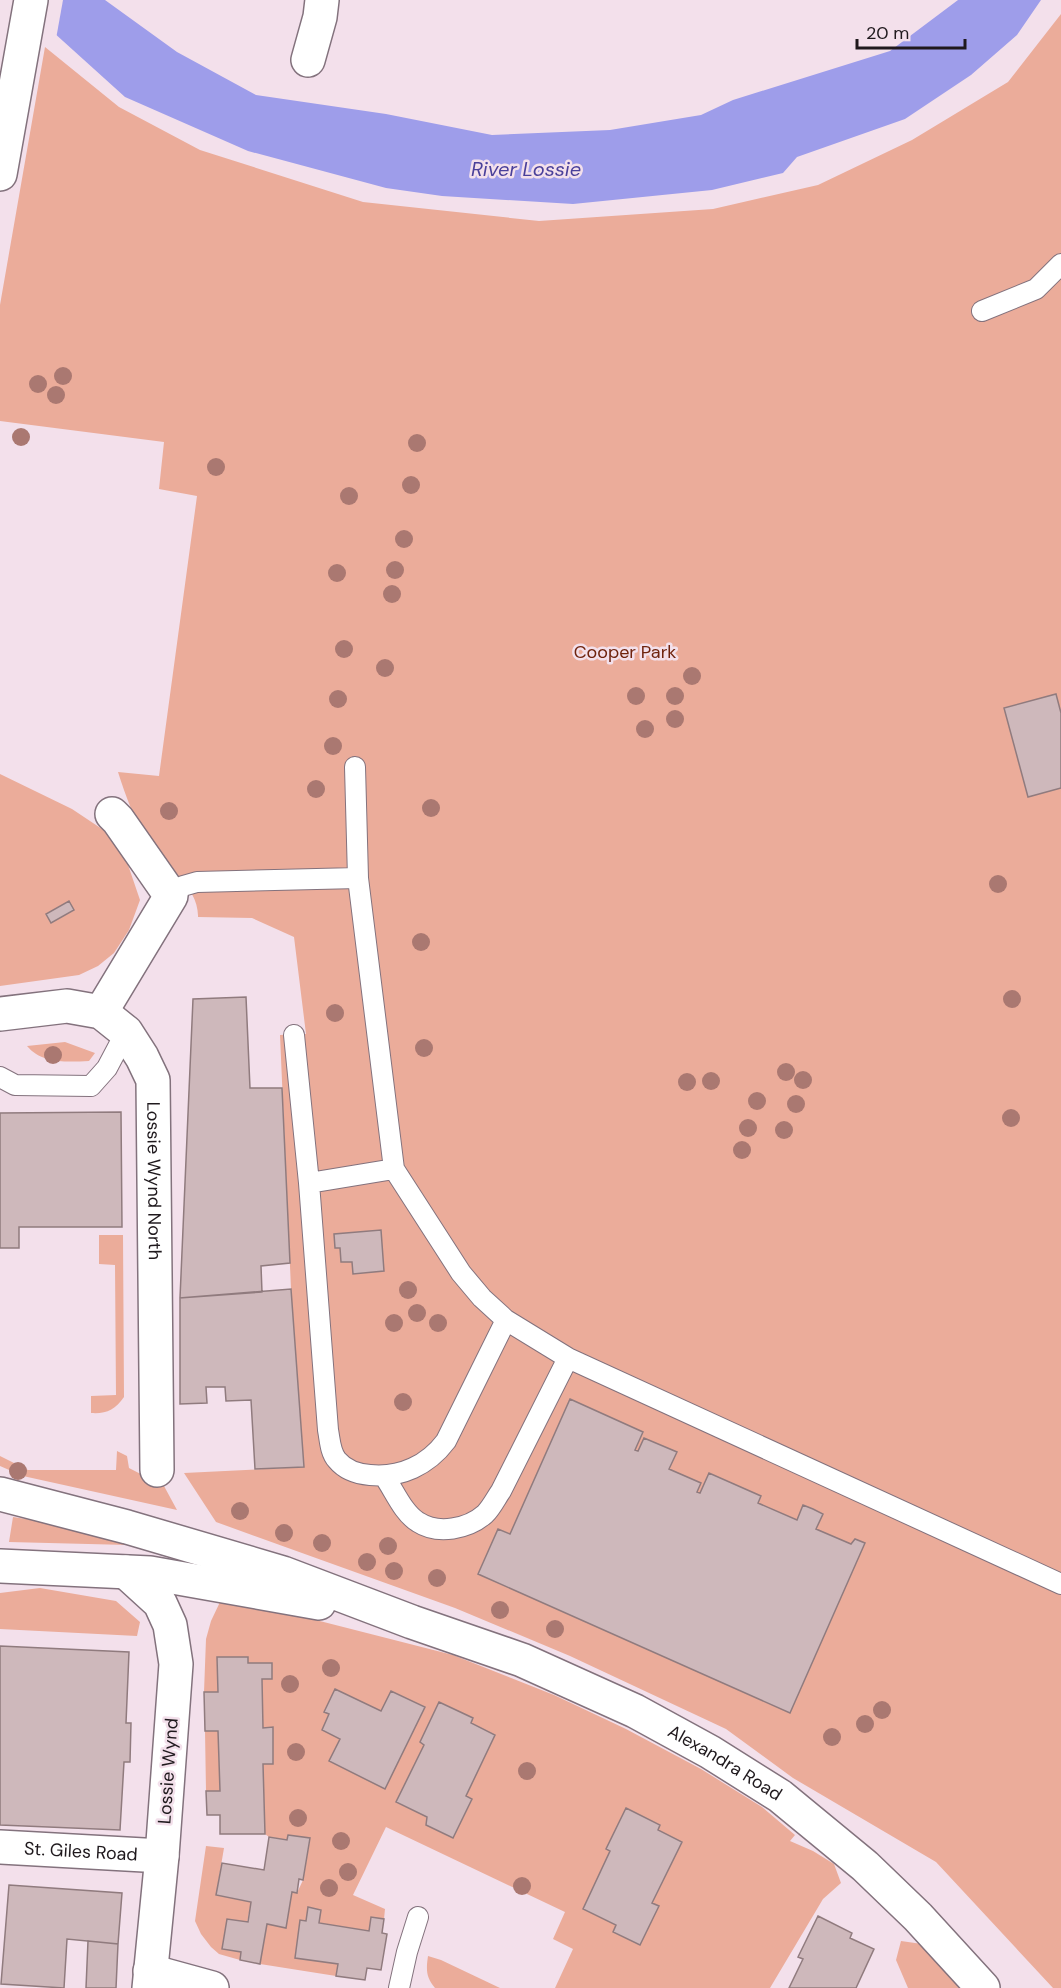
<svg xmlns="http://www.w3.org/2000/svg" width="1061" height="1988" viewBox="0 0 1061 1988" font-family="'DM Sans',sans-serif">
  <rect width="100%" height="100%" fill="#f3e0eb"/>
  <path fill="#ebac9a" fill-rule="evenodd" d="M 1061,14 L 1061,1988 L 1053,1988 L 936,1862 L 793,1778 L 726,1729 L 570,1656 L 455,1608 L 216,1522 L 184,1473 L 304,1467 L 291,1289 L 280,1035 L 306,1034 L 294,937 L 252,918 L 198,917 C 199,886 163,865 148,841 C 134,819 126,797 118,772 L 159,776 L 197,496 L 159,489 L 164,442 L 0,421 L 0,305 L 45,47 L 119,107 L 200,150 L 363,202 L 539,221 L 713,209 L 818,185 L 912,140 L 1008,82 Z
    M 0,774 L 72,809 L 108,833 L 125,856 L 140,900 L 129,930 L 114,953 L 98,966 L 79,975 L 0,986 Z
    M 65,1042 L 95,1053 L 89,1061 C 67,1062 42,1064 27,1046 Z
    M 99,1235 L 123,1235 L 124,1397 C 115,1410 106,1414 91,1413 L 91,1396 L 116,1395 L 115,1265 L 99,1264 Z
    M 117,1451 L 127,1456 L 129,1468 L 164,1486 L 177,1510 L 23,1476 L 0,1466 L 0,1456 L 28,1470 L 116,1470 Z
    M 13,1517 L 90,1529 L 186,1560 L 128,1545 L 9,1542 Z
    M 40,1588 L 116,1601 L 140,1622 L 137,1636 L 0,1629 L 0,1593 Z
    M 220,1602 L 308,1618 L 453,1655 L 554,1695 L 626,1729 L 701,1769 L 762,1807 L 795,1835 L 790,1841 L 813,1851 L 834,1864 L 841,1883 L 823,1899 L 770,1988 L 555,1988 L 573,1949 L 553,1939 L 565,1912 L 386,1827 L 353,1895 L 385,1909 L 384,1919 L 371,1918 L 369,1931 L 319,1923 L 321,1910 L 309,1908 L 306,1921 L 300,1921 L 295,1957 L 338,1964 L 336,1976 L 260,1964 L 267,1924 L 285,1927 L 292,1892 L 297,1893 L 303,1880 L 310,1839 L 288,1835 L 287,1840 L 269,1837 L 265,1834 L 263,1764 L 273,1763 L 273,1728 L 263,1728 L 262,1679 L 272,1679 L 272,1663 L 248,1663 L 247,1657 L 217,1657 L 218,1692 L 204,1692 L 206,1639 L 211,1621 ZM 439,1702 L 473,1718 L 471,1723 L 495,1735 L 466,1796 L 472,1800 L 453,1838 L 426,1825 L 427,1817 L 396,1802 L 424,1745 L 420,1742 ZM 381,1711 L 385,1789 L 329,1761 L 340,1739 L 322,1730 L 329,1714 L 325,1712 ZM 626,1809 L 658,1830 L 682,1842 L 652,1903 L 659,1906 L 613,1932 L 616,1925 L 583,1909 L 610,1851 L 606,1849 Z
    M 205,1731 L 218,1731 L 220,1791 L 206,1791 Z
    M 206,1846 L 224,1848 L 216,1895 L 251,1902 L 240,1960 L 219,1954 L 211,1947 L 201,1934 L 195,1921 Z
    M 901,1941 L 922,1944 L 959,1988 L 908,1988 L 896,1960 Z
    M 428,1956 L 441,1960 L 500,1988 L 435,1988 C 426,1977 426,1970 428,1956 Z"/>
  <path fill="#9e9dea" d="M 22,0 L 105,0 L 177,52 L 256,95 L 386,114 L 492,135 L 610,130 L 701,115 L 733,100 L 890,51 L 958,0 L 1041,0 L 1017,35 L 971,75 L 905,119 L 797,157 L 783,173 L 712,190 L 573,204 L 442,196 L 386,188 L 248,151 L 125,97 L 32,13 Z"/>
  <path fill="#f3e0eb" d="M 19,0 L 63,0 L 56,39 L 30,15 Z"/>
  <path fill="#ceb8bb" stroke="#907b7e" stroke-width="1.5" d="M 1056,694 L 1061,713 L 1061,788 L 1028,797 L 1004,708 Z
    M 69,901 L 74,910 L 51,923 L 46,914 Z
    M 246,997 L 250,1088 L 282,1088 L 290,1263 L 261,1266 L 262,1292 L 180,1298 L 193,999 Z
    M 121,1112 L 122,1227 L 19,1227 L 19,1248 L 0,1248 L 0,1113 Z
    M 381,1230 L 384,1271 L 353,1274 L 352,1262 L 341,1262 L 340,1248 L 335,1248 L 334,1234 Z
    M 291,1289 L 304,1467 L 255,1469 L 251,1400 L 226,1401 L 225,1387 L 206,1387 L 207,1403 L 180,1404 L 180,1298 Z
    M 570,1399 L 643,1432 L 635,1450 L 638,1451 L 644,1438 L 677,1452 L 669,1469 L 701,1483 L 697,1492 L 700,1493 L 709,1473 L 761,1496 L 758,1503 L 797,1520 L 803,1505 L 813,1509 L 823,1514 L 816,1529 L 851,1544 L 855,1539 L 865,1543 L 790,1713 L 478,1574 L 498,1529 L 510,1534 Z
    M 0,1646 L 129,1652 L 126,1723 L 131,1723 L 130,1762 L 124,1762 L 120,1830 L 0,1825 Z
    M 217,1657 L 248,1657 L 248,1663 L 272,1663 L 272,1679 L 262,1679 L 263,1728 L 273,1727 L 273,1764 L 263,1764 L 265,1834 L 220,1834 L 220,1815 L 207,1815 L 206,1791 L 220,1791 L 218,1731 L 205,1731 L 204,1692 L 218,1692 Z
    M 335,1689 L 381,1711 L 391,1691 L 425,1707 L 385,1789 L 329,1761 L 340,1739 L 322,1730 L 329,1714 L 324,1712 Z
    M 439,1702 L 473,1718 L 471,1723 L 495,1735 L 466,1796 L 472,1799 L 453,1838 L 426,1825 L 427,1817 L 396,1802 L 424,1745 L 420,1742 Z
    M 626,1808 L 660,1825 L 658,1830 L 682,1842 L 652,1903 L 659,1906 L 640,1945 L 613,1932 L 616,1925 L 583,1909 L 610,1851 L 606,1849 Z
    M 288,1835 L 310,1838 L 303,1880 L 299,1879 L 297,1893 L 292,1892 L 286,1928 L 267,1924 L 260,1964 L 240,1960 L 241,1952 L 222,1949 L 227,1919 L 248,1922 L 251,1902 L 216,1895 L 222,1863 L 264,1870 L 269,1837 L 287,1840 Z
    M 9,1885 L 122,1893 L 118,1944 L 67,1939 L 64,1988 L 1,1984 Z
    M 308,1907 L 321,1910 L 319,1923 L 369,1931 L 371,1917 L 384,1919 L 382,1933 L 387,1934 L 381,1970 L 367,1968 L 365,1980 L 336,1976 L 338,1964 L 295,1958 L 300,1920 L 306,1921 Z
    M 818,1916 L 852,1933 L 850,1938 L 874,1949 L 856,1988 L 789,1988 L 803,1959 L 798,1957 Z
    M 88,1941 L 118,1944 L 116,1988 L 86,1988 Z"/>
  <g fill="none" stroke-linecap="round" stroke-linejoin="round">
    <g stroke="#83727d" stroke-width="22">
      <path id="service" d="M 982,311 L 1036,289 L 1061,264
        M 355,767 L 358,878 L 394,1169 L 461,1273 L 482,1298 L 506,1320 L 568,1358 L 1061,1584
        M 171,896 L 183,886 L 197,882 L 358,878
        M 294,1035 L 309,1183
        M 0,1077 L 15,1085 L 91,1086 L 107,1068 L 126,1032
        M 394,1169 L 309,1183 L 328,1430 C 330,1440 330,1452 337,1460 C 346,1471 358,1474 370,1475 C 401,1478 428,1465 446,1441 L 506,1320
        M 384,1476 C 394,1490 403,1513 418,1522 C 438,1535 468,1529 485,1514 C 492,1507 496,1498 501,1491 L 568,1358
        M 399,1988 L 407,1952 L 418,1917"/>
    </g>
    <g stroke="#83727d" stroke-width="36">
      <g id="minor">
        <path d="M 308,60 L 320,17 L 322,0"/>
        <path d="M 101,1012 L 171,896 L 118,820 L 112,814"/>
        <path id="s1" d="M 0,1014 L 67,1006 L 101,1012 L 126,1032 L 142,1057 L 153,1080 L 157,1470"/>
        <path d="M 126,1572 L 160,1603 L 170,1625 L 176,1664 L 162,1856 L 149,1988"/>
        <path id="s2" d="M 0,1847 L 162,1856"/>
        <path d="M 150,1971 L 212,1988"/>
      </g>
    </g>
    <g stroke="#83727d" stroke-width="36">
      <path id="primary" d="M 0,174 L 31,0"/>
    </g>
    <g stroke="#83727d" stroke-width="36">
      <g id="trunk">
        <path id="s3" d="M 0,1494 L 127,1527 L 283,1573 L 412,1622 L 522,1660 L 635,1711 L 710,1752 L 780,1796 L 865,1866 L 918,1917 L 983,1988"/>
        <path d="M 0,1566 L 150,1573 L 319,1603"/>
      </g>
    </g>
    <use href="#service" stroke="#fff" stroke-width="20"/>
    <use href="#minor" stroke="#fff" stroke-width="33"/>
    <use href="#primary" stroke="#fff" stroke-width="33"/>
    <use href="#trunk" stroke="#fff" stroke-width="33"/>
  </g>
  <g fill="#aa7871">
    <circle cx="63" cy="376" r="9"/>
    <circle cx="38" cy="384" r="9"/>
    <circle cx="56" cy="395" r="9"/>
    <circle cx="21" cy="437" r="9"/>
    <circle cx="417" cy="443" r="9"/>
    <circle cx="216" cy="467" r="9"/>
    <circle cx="411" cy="485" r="9"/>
    <circle cx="349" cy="496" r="9"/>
    <circle cx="404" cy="539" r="9"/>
    <circle cx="395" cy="570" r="9"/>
    <circle cx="337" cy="573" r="9"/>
    <circle cx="392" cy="594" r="9"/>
    <circle cx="344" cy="649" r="9"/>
    <circle cx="385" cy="668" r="9"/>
    <circle cx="692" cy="676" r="9"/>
    <circle cx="636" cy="696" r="9"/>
    <circle cx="675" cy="696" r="9"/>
    <circle cx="338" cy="699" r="9"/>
    <circle cx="675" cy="719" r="9"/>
    <circle cx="645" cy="729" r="9"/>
    <circle cx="333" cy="746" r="9"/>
    <circle cx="316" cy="789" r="9"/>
    <circle cx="431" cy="808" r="9"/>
    <circle cx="169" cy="811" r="9"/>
    <circle cx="998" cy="884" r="9"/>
    <circle cx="421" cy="942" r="9"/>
    <circle cx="1012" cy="999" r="9"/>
    <circle cx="335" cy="1013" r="9"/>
    <circle cx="424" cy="1048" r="9"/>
    <circle cx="53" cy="1055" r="9"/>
    <circle cx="786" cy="1072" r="9"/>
    <circle cx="803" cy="1080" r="9"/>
    <circle cx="711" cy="1081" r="9"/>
    <circle cx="687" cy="1082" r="9"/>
    <circle cx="757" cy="1101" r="9"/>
    <circle cx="796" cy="1104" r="9"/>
    <circle cx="1011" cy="1118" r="9"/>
    <circle cx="748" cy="1128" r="9"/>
    <circle cx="784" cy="1130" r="9"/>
    <circle cx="742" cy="1150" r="9"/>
    <circle cx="408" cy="1290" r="9"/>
    <circle cx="417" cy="1313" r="9"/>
    <circle cx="394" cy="1323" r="9"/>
    <circle cx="438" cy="1323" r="9"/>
    <circle cx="403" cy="1402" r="9"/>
    <circle cx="18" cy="1471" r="9"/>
    <circle cx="240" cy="1511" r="9"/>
    <circle cx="284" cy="1533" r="9"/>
    <circle cx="322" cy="1543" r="9"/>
    <circle cx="388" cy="1546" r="9"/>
    <circle cx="367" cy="1562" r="9"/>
    <circle cx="394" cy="1571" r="9"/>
    <circle cx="437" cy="1578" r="9"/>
    <circle cx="500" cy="1610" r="9"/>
    <circle cx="555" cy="1629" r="9"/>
    <circle cx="331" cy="1668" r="9"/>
    <circle cx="290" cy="1684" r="9"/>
    <circle cx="882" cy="1710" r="9"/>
    <circle cx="865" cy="1724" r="9"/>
    <circle cx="832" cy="1737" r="9"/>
    <circle cx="296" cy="1752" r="9"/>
    <circle cx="527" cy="1771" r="9"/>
    <circle cx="298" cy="1818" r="9"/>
    <circle cx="341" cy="1841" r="9"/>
    <circle cx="348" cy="1872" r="9"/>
    <circle cx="522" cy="1886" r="9"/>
    <circle cx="329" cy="1888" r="9"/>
  </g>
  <g text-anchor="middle" stroke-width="5" stroke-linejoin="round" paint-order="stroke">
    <g font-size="18" fill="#6f230d" stroke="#f3e0eb">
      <text x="625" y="658">Cooper Park</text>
    </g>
    <g font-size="18" fill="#1f191d" stroke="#f3e0eb">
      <text dy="6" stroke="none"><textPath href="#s1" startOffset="290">Lossie Wynd North</textPath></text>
      <text dy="6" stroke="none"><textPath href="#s3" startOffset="776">Alexandra Road</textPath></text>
      <text transform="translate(168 1771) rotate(-86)" y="6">Lossie Wynd</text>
      <text dy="6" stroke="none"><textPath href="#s2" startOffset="81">St. Giles Road</textPath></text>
    </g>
    <g font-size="20" font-style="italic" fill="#4a409a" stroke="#f3e0eb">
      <text x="526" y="176">River Lossie</text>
    </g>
  </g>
  <path d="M857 39v9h108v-9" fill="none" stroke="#1f191d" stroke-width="3"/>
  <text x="866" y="39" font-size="18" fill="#1f191d" stroke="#f3e0eb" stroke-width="4.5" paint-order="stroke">20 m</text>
</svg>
